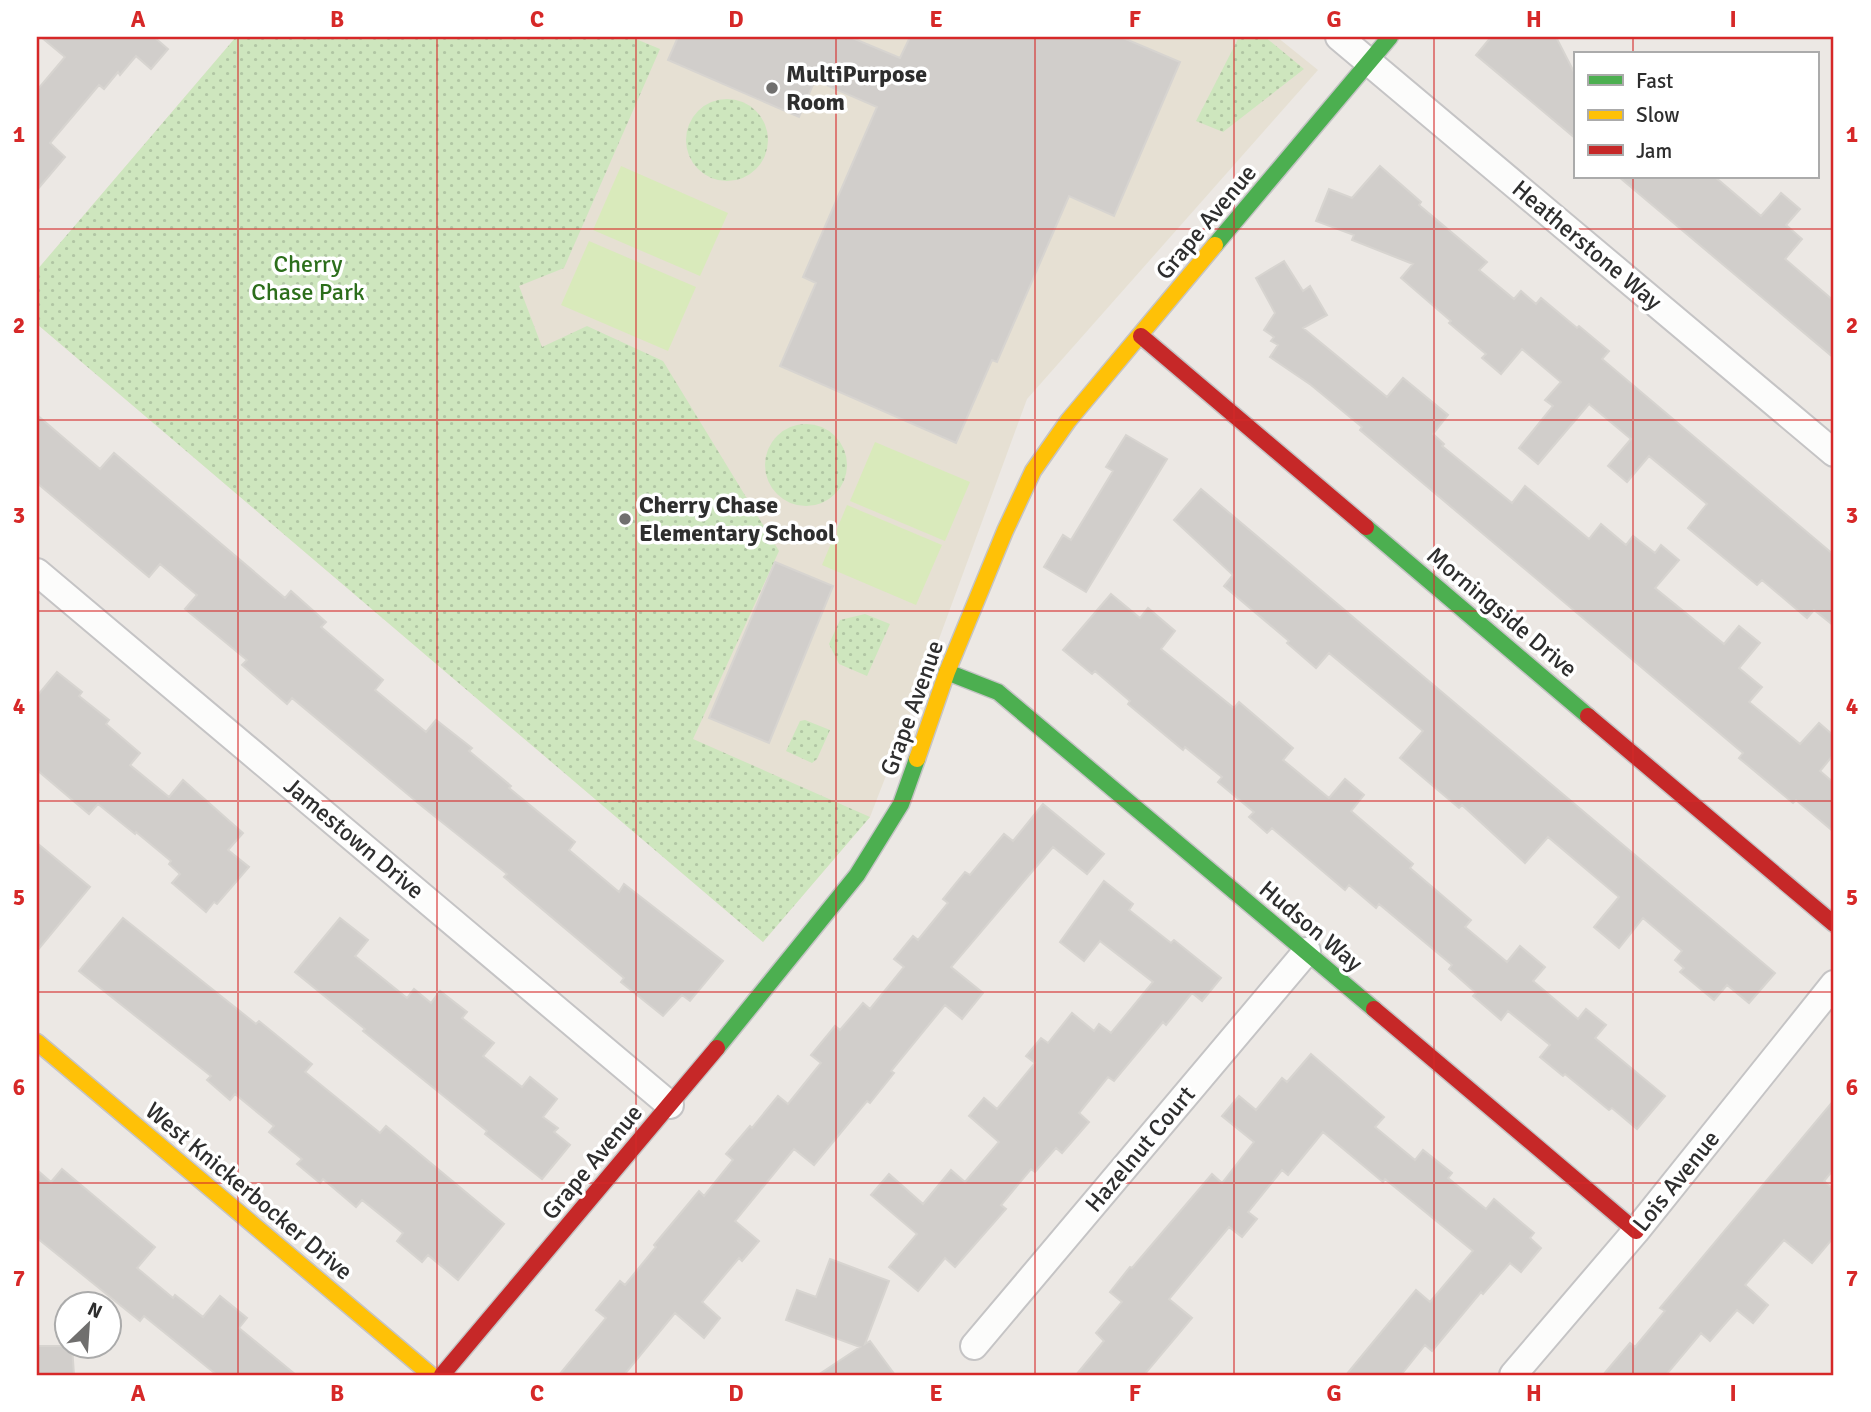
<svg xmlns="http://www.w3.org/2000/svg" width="1871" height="1412" viewBox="0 0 1871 1412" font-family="Signika,sans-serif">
  <defs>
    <pattern id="park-dots" width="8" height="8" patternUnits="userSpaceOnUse" patternTransform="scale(1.75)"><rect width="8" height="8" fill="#cee6be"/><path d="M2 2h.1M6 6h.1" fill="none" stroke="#b1c6a4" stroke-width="1.8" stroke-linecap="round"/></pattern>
  </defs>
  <rect width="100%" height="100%" fill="#ece8e4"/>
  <path fill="#e6e0d3" d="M 236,37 L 1277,37 L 1318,70 L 1027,399 L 939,639 L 870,817 L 763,942 L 37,324 L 37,270 Z"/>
  <path fill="url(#park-dots)" d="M 236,37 L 631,37 L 660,49 L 564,268 L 519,286 L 542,347 L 587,326 L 663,361 L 779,551 L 693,739 L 870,817 L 763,942 L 37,324 L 37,270 Z
    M 1239,37 L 1265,37 L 1304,69 L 1223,132 L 1196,121 Z
    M686 140a41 41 0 1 1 82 0a41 41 0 1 1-82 0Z
    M765 465a41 41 0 1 1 82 0a41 41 0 1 1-82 0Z
    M 865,614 L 890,624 L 867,676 L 839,664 L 829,644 L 840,620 Z
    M 805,720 L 830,730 L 817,759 L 812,763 L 786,751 L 800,721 Z"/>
  <path fill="#d9eabb" d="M 621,166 L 728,213 L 700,276 L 593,230 Z
    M 589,241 L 696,287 L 668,351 L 561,305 Z
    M 875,442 L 970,482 L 945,541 L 850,501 Z
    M 847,505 L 942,545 L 916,605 L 822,565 Z"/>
  <path fill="#d1cecb" stroke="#d7d4d0" stroke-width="2" d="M 41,37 L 154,37 L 168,49 L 151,69 L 136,56 L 120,75 L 118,72 L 104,89 L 99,85 L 50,143 L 65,157 L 37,190 L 37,90 L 65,57 Z
    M 678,37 L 850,37 L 900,58 L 910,37 L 1121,37 L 1180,62 L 1114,216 L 1069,196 L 997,362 L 992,360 L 956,443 L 780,366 L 816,283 L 803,277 L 877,107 L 815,80 L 799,117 L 668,60 Z
    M 1491,37 L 1556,37 L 1575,74 L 1575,138 L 1476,55 Z
    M 1380,166 L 1421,202 L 1419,205 L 1487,262 L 1479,270 L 1514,299 L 1521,291 L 1536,304 L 1541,298 L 1577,328 L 1579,326 L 1609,351 L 1602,359 L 1834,555 L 1834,626 L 1814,610 L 1807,618 L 1762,580 L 1757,585 L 1688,528 L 1707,504 L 1649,456 L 1627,482 L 1608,466 L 1631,439 L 1589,404 L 1538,464 L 1519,448 L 1553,406 L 1545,400 L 1561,382 L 1522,349 L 1501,374 L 1482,358 L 1486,354 L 1449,323 L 1451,321 L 1401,278 L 1413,264 L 1352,240 L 1354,235 L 1316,221 L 1329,189 L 1352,198 Z
    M 1619,177 L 1715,177 L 1761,216 L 1781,193 L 1800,209 L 1786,225 L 1802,239 L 1785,259 L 1834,301 L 1834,358 Z
    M 1284,261 L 1303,291 L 1310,286 L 1327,315 L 1303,328 L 1387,397 L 1403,378 L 1448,415 L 1433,434 L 1444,444 L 1442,446 L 1512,503 L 1525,486 L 1589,539 L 1601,524 L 1626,545 L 1633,536 L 1655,553 L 1661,545 L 1679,560 L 1655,588 L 1724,644 L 1739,626 L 1760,643 L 1739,668 L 1762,687 L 1749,702 L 1800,744 L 1819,723 L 1834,736 L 1834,754 L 1820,771 L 1834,783 L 1834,832 L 1796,800 L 1793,803 L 1739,758 L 1743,753 L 1360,430 L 1362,427 L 1311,385 L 1270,357 L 1278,345 L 1271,341 L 1274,337 L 1264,330 L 1275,313 L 1256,278 Z
    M 37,415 L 100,469 L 114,453 L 285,598 L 291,591 L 326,622 L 321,627 L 383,680 L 375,690 L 426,732 L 436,720 L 472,748 L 469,751 L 511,786 L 509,788 L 575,842 L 569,850 L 619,892 L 624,884 L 723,961 L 690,1001 L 682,995 L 663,1016 L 621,982 L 624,978 L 504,877 L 507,874 L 423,807 L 292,698 L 287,704 L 242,665 L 247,660 L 185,609 L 197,595 L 160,564 L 149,577 L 37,483 Z
    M 1126,435 L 1167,459 L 1086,592 L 1044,567 L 1063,535 L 1071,540 L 1113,471 L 1106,467 Z
    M 1201,489 L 1775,973 L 1749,1003 L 1727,985 L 1714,1000 L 1680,972 L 1684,968 L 1675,960 L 1682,951 L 1643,918 L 1619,948 L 1594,927 L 1619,897 L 1548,837 L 1525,863 L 1462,805 L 1459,808 L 1400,758 L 1423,731 L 1329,653 L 1316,668 L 1287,643 L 1289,641 L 1224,586 L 1233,575 L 1174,520 Z
    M 775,562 L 833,586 L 769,743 L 709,718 Z
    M 1111,594 L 1140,618 L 1148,608 L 1175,631 L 1161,649 L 1234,708 L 1239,702 L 1293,748 L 1283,760 L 1329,798 L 1345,779 L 1364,795 L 1351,811 L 1413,864 L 1410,868 L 1471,920 L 1465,927 L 1507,962 L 1520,946 L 1545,967 L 1533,981 L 1578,1019 L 1586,1009 L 1606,1025 L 1595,1038 L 1665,1096 L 1637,1129 L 1612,1108 L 1609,1110 L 1565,1074 L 1563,1076 L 1540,1057 L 1550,1045 L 1508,1011 L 1501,1020 L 1473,996 L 1476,993 L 1449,969 L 1452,965 L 1379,904 L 1376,908 L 1349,885 L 1345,890 L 1272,828 L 1267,833 L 1249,817 L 1254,812 L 1218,782 L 1222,777 L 1185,747 L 1183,750 L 1128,704 L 1130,701 L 1095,671 L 1092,674 L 1063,650 Z
    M 57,672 L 82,692 L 79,696 L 109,720 L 106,724 L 140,753 L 130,765 L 169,797 L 183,780 L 243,833 L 228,850 L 249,867 L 217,904 L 214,902 L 206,912 L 172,883 L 180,874 L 169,864 L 171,861 L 136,832 L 135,834 L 98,804 L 89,814 L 37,770 L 37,696 Z
    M 1043,804 L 1104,854 L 1087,874 L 1053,847 L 951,967 L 983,993 L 962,1019 L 945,1005 L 891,1071 L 894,1073 L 870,1103 L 867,1101 L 814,1165 L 794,1149 L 735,1221 L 759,1241 L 742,1261 L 739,1258 L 702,1302 L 720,1318 L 704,1338 L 675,1313 L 624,1375 L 559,1375 L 606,1318 L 596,1310 L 620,1281 L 625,1285 L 656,1247 L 654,1245 L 699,1191 L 704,1196 L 733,1160 L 726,1154 L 750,1126 L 752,1128 L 778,1096 L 788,1104 L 821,1063 L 811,1055 L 835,1026 L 840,1030 L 863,1003 L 870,1009 L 904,967 L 894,959 L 913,936 L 918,940 L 948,903 L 943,899 L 965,872 L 970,875 L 1004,834 L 1013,841 Z
    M 37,843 L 90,887 L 37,951 Z
    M 1104,881 L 1133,904 L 1129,910 L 1171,943 L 1174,940 L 1221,978 L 1202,1001 L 1192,993 L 1166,1025 L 1163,1022 L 1114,1081 L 1108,1077 L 1079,1113 L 1089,1122 L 1062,1153 L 1056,1148 L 1035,1172 L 1031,1169 L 1001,1205 L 1006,1209 L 955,1267 L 945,1258 L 918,1291 L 889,1267 L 917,1234 L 871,1195 L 889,1174 L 923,1204 L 951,1170 L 965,1182 L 999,1142 L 969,1116 L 984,1098 L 997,1109 L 1035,1063 L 1026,1056 L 1041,1038 L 1048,1043 L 1072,1013 L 1094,1031 L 1099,1024 L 1111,1033 L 1153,982 L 1100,941 L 1084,961 L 1060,942 Z
    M 123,918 L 256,1024 L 259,1021 L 312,1064 L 305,1072 L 380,1133 L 386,1126 L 504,1224 L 458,1280 L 428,1255 L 422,1262 L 397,1241 L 403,1233 L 362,1200 L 356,1207 L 323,1179 L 320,1183 L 297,1164 L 302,1159 L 269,1132 L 274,1126 L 235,1094 L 230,1100 L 207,1080 L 211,1076 L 79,971 Z
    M 340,918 L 368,940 L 355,956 L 407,998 L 414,989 L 431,1003 L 440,991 L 467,1012 L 462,1018 L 494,1043 L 483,1056 L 522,1087 L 530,1077 L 557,1099 L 543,1117 L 558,1128 L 554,1132 L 570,1145 L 542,1179 L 485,1134 L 487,1131 L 363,1031 L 365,1029 L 295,972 Z
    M 1311,1054 L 1384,1117 L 1375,1127 L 1415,1160 L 1423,1150 L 1452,1173 L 1448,1178 L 1486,1209 L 1494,1199 L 1534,1233 L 1530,1238 L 1541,1248 L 1521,1272 L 1510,1263 L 1483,1294 L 1481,1292 L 1432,1351 L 1425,1345 L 1401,1375 L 1346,1375 L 1416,1290 L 1430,1302 L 1473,1251 L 1385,1179 L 1383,1182 L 1323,1132 L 1288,1175 L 1282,1170 L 1248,1212 L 1257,1219 L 1242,1237 L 1229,1227 L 1169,1299 L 1192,1318 L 1144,1375 L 1076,1375 L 1104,1341 L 1096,1333 L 1122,1302 L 1110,1292 L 1130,1267 L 1132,1268 L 1212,1174 L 1222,1183 L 1254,1142 L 1222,1116 L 1239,1096 L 1256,1110 L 1282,1078 L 1287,1082 Z
    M 1834,1100 L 1834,1169 L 1824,1181 L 1834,1190 L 1834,1237 L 1812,1263 L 1784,1240 L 1745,1285 L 1768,1305 L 1753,1323 L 1737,1310 L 1710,1341 L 1701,1333 L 1666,1375 L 1603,1375 L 1630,1343 L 1635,1347 L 1665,1311 L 1660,1308 Z
    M 62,1169 L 155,1247 L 137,1268 L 173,1298 L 175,1295 L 203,1317 L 220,1296 L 247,1318 L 239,1328 L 296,1375 L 217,1375 L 144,1316 L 140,1321 L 37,1238 L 37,1170 L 51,1182 Z
    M 830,1259 L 889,1281 L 865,1344 L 870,1341 L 895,1375 L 818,1375 L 860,1347 L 786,1320 L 797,1290 L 816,1297 Z
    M 37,1346 L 72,1346 L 74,1375 L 37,1375 Z"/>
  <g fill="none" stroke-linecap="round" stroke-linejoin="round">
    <g stroke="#c5c4c5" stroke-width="30">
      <path id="street" d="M 1339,37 L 1834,453
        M 37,572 L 670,1105
        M 974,1346 L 1307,951
        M 1513,1375 L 1636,1231 L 1834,984"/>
    </g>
    <g stroke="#c5c4c5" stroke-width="19">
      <path id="fast" d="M 1215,245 L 1390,37
        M 1366,527 L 1588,716
        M 947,672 L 998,692 L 1374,1009
        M 717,1048 L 857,875 L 901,804 L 917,759"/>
    </g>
    <g stroke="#c5c4c5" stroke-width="19">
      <path id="slow" d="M 917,759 L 947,672 L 1005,531 L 1033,471 L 1068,421 L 1215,245
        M 37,1042 L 431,1375"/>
    </g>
    <g stroke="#c5c4c5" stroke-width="19">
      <path id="jam" d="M 1141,336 L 1366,527
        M 1588,716 L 1834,924
        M 1374,1009 L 1636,1231
        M 442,1375 L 717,1048"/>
    </g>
    <use href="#street" stroke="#fcfcfb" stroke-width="26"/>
    <use href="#fast" stroke="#4caf50" stroke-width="16"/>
    <use href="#slow" stroke="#ffc107" stroke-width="16"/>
    <use href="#jam" stroke="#c62828" stroke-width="16"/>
  </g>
  <path fill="none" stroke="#d62828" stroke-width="2" stroke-opacity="0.55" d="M 238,37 L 238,1375M 437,37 L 437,1375M 636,37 L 636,1375M 836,37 L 836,1375M 1035,37 L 1035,1375M 1234,37 L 1234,1375M 1434,37 L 1434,1375M 1633,37 L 1633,54M 1633,177 L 1633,1375M 37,229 L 1834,229M 37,420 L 1834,420M 37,611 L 1834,611M 37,801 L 1834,801M 37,992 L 1834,992M 37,1183 L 1834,1183"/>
  <g fill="#706f6e" stroke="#fff" stroke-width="2.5">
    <circle cx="772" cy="88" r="7"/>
    <circle cx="625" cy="519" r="7"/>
  </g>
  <g text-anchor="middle" stroke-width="7" stroke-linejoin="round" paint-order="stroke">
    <g font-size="24" font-weight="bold" fill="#2e2e2e" stroke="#fff" text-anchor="start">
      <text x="786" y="82">MultiPurpose<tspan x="786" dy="28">Room</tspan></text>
      <text x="639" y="513">Cherry Chase<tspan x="639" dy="28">Elementary School</tspan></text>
    </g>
    <g font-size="24" fill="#2e2e2e" stroke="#fff">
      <text transform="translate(1206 222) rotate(-50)" y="8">Grape Avenue</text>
      <text transform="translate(1587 245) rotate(40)" y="8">Heatherstone Way</text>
      <text transform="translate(1502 612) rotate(40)" y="8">Morningside Drive</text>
      <text transform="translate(912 708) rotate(-70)" y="8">Grape Avenue</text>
      <text transform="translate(354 838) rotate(40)" y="8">Jamestown Drive</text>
      <text transform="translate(1311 926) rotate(40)" y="8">Hudson Way</text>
      <text transform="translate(1140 1149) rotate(-50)" y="8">Hazelnut Court</text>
      <text transform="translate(592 1162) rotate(-50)" y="8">Grape Avenue</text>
      <text transform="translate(1676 1181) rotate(-51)" y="8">Lois Avenue</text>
      <text transform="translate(249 1191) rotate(40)" y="8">West Knickerbocker Drive</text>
    </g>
    <g font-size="24" fill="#2c6e1b" stroke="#fff">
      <text x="308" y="272">Cherry<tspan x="308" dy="28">Chase Park</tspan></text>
    </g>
  </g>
  <rect width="1871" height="1412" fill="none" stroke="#ffffff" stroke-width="77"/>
  <rect x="1574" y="52" width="245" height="126" fill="#ffffff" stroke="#ababab" stroke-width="2"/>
  <rect x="1588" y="75" width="35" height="10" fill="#4caf50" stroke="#ababab" stroke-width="2"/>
  <text x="1636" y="88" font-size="21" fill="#2e2e2e">Fast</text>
  <rect x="1588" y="110" width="35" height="10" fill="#ffc107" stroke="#ababab" stroke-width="2"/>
  <text x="1636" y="122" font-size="21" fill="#2e2e2e">Slow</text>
  <rect x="1588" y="145" width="35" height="10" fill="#c62828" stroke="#ababab" stroke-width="2"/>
  <text x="1636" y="158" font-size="21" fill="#2e2e2e">Jam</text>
  <g transform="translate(88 1325) rotate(25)"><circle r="33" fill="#ffffff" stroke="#ababab" stroke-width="2"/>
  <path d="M0-5L12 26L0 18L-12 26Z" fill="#706f6e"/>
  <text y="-10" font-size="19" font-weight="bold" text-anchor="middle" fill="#2e2e2e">N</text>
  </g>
  <rect x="38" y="38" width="1794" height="1336" fill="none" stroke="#d62828" stroke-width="2.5"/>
  <g font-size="23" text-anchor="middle" font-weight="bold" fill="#d62828">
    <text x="138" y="27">A</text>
    <text x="337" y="27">B</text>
    <text x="537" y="27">C</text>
    <text x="736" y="27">D</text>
    <text x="936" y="27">E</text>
    <text x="1135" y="27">F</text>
    <text x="1334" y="27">G</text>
    <text x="1534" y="27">H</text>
    <text x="1733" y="27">I</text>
    <text x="19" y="142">1</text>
    <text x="1852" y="142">1</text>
    <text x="19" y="333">2</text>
    <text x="1852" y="333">2</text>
    <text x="19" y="523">3</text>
    <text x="1852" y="523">3</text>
    <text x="19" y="714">4</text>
    <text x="1852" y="714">4</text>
    <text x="19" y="905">5</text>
    <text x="1852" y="905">5</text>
    <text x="19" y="1095">6</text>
    <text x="1852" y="1095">6</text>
    <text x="19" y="1286">7</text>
    <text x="1852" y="1286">7</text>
    <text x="138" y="1401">A</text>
    <text x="337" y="1401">B</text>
    <text x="537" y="1401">C</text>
    <text x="736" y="1401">D</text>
    <text x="936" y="1401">E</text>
    <text x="1135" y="1401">F</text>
    <text x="1334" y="1401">G</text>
    <text x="1534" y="1401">H</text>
    <text x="1733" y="1401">I</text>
  </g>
</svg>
